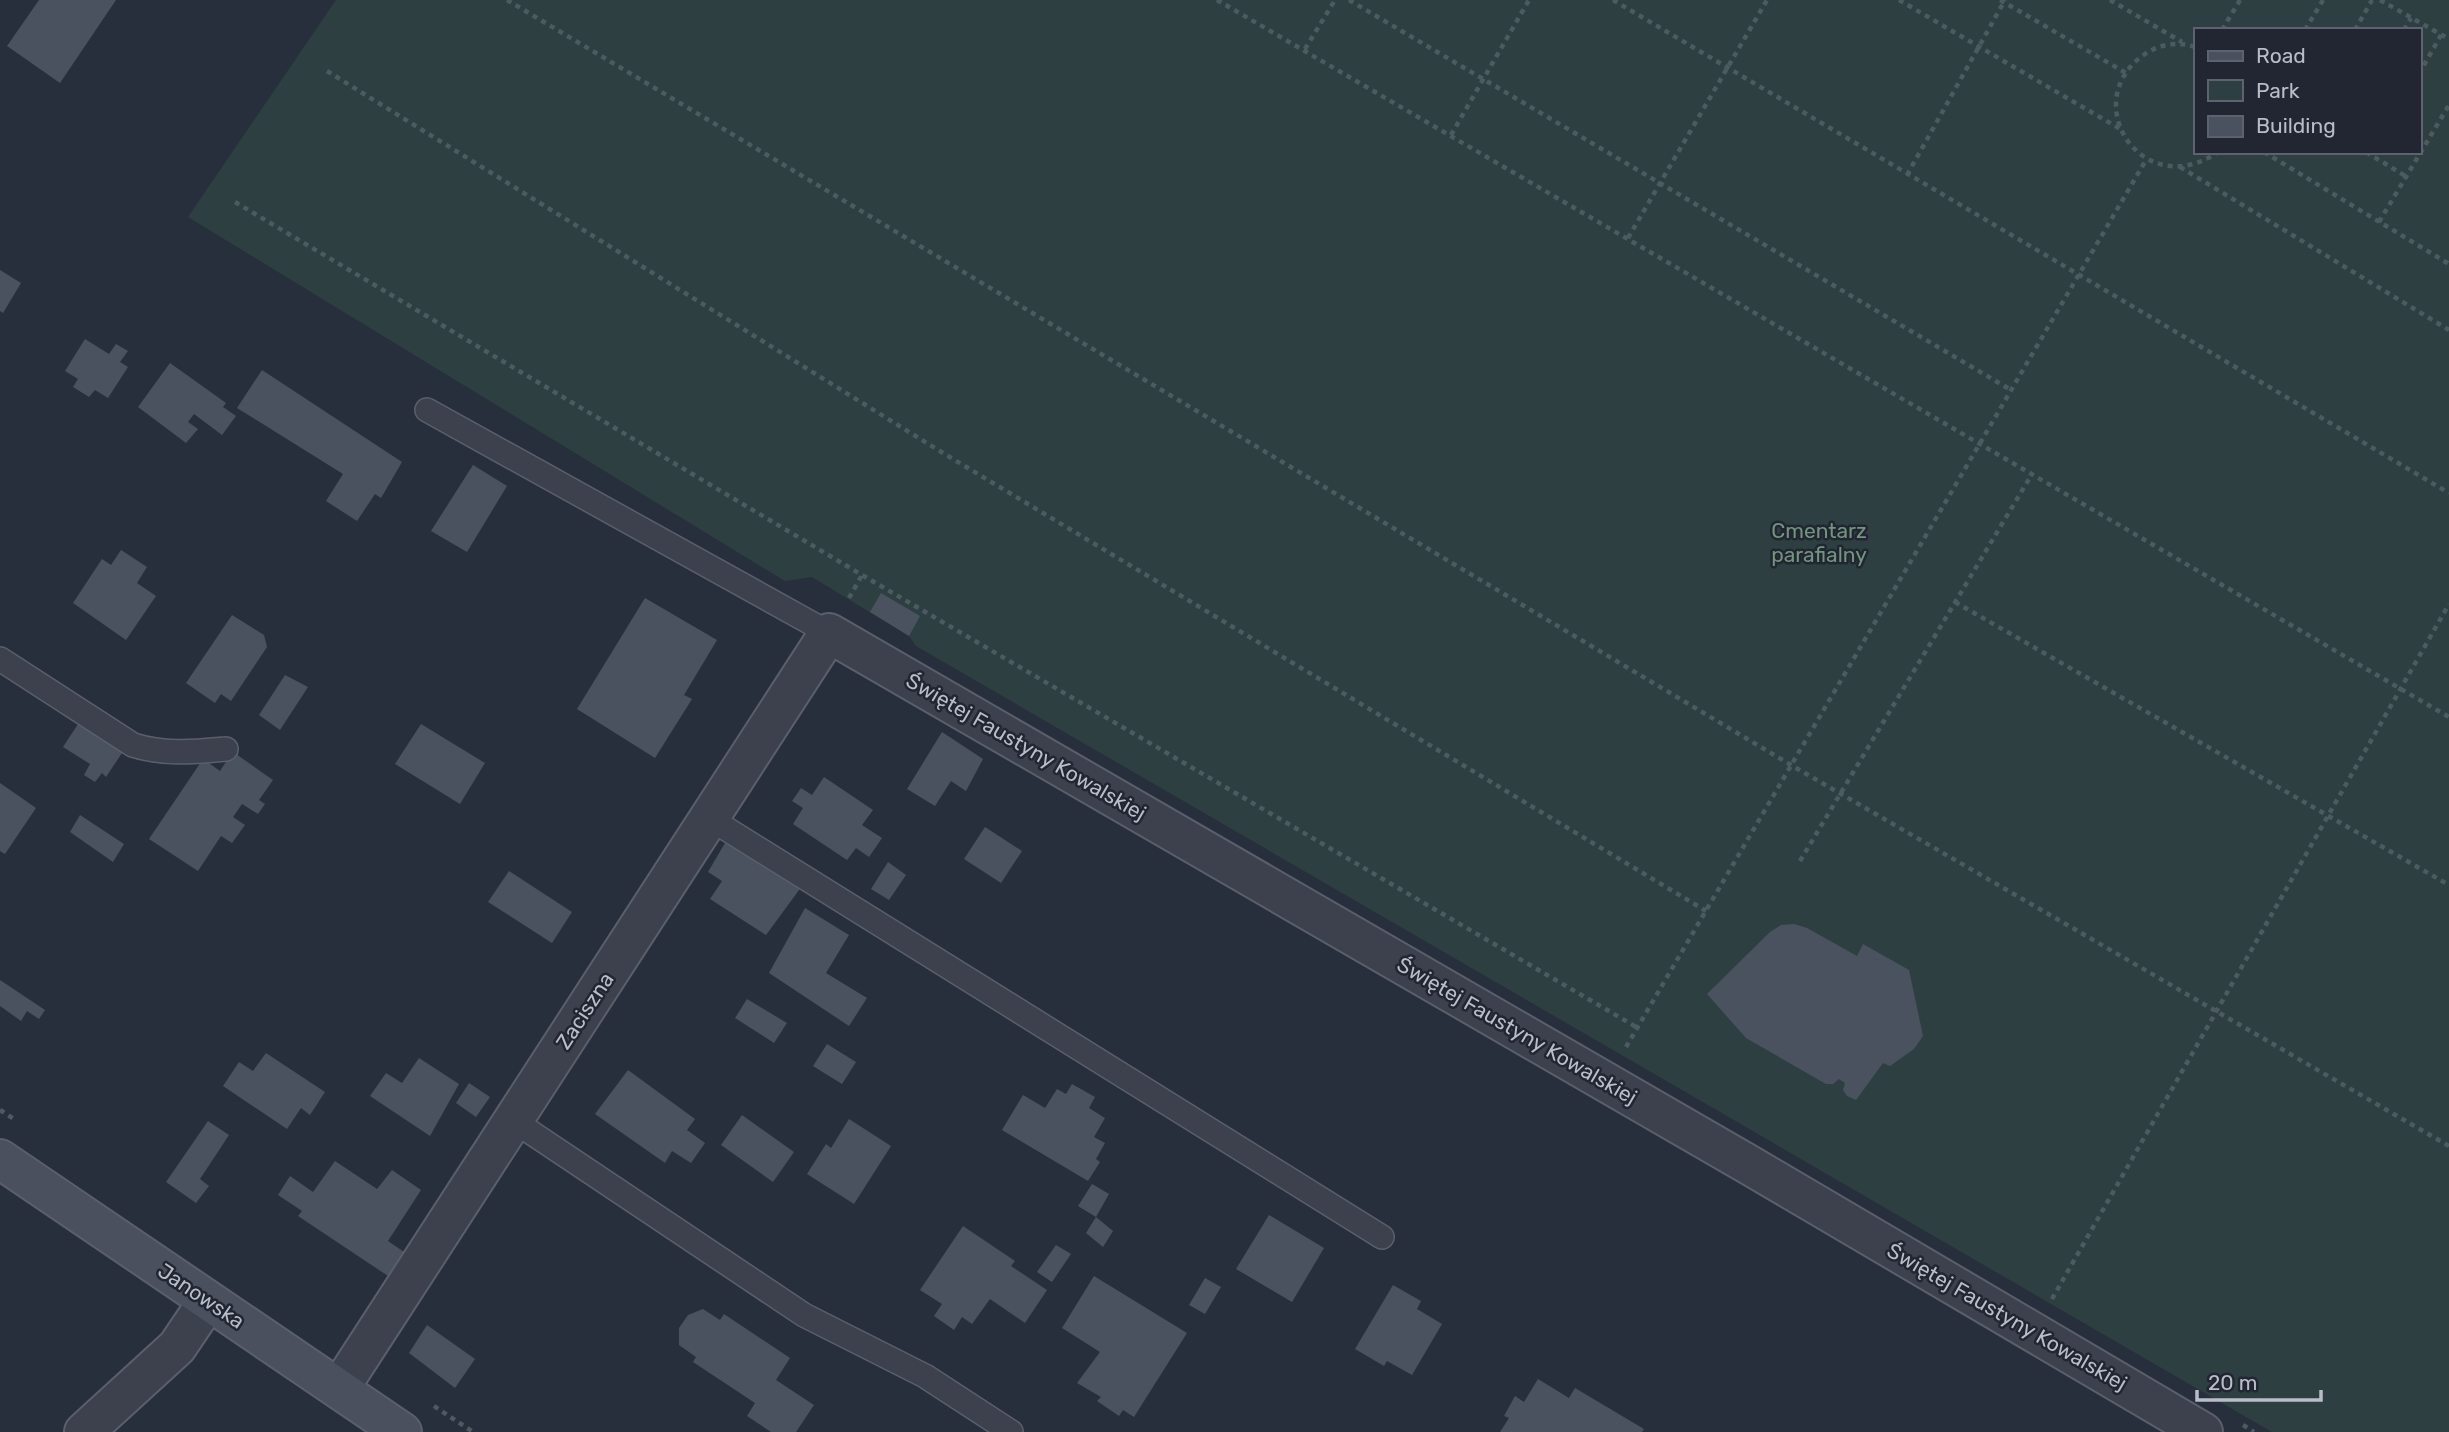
<svg xmlns="http://www.w3.org/2000/svg" width="2449" height="1432" viewBox="0 0 2449 1432" font-family="Rubik,sans-serif">
  <rect width="100%" height="100%" fill="#282f3c"/>
  <path fill="#2e3f42" fill-rule="evenodd" d="M 336,0 L 2449,0 L 2449,1432 L 2272,1432 L 916,646 L 909,636 L 812,577 L 785,581 L 188,217 ZM 2195,30 L 2419,30 L 2419,152 L 2195,152 Z"/>
  <path fill="#4a5260" d="M 39,0 L 116,0 L 60,83 L 7,46 Z
    M 0,270 L 21,283 L 3,313 L 0,311 Z
    M 85,339 L 109,354 L 116,344 L 128,351 L 120,362 L 128,367 L 108,398 L 95,390 L 89,397 L 73,387 L 78,379 L 65,371 Z
    M 170,363 L 226,403 L 223,407 L 236,416 L 222,435 L 194,414 L 188,422 L 198,429 L 186,443 L 138,407 Z
    M 262,370 L 402,462 L 381,498 L 375,494 L 357,521 L 326,501 L 343,474 L 237,408 Z
    M 473,465 L 507,486 L 467,552 L 431,531 Z
    M 121,550 L 147,567 L 137,583 L 156,596 L 126,640 L 73,603 L 102,559 L 111,565 Z
    M 881,593 L 920,616 L 909,636 L 870,612 Z
    M 645,598 L 717,640 L 684,695 L 692,699 L 655,758 L 577,709 Z
    M 232,615 L 264,635 L 267,647 L 231,701 L 221,694 L 215,703 L 186,683 Z
    M 285,675 L 308,687 L 280,730 L 259,715 Z
    M 80,721 L 124,750 L 106,777 L 102,773 L 95,782 L 84,775 L 90,764 L 63,747 Z
    M 421,724 L 485,763 L 460,804 L 395,764 Z
    M 942,732 L 983,759 L 966,791 L 951,781 L 935,806 L 907,789 Z
    M 231,754 L 236,754 L 273,780 L 259,800 L 265,804 L 258,814 L 242,804 L 233,817 L 245,825 L 232,843 L 221,836 L 198,871 L 149,839 L 203,759 L 220,771 Z
    M 824,777 L 873,810 L 862,825 L 882,838 L 869,857 L 856,848 L 847,860 L 793,824 L 803,808 L 792,801 L 801,788 L 812,795 Z
    M 0,783 L 36,808 L 5,854 L 0,851 Z
    M 80,815 L 124,844 L 113,862 L 70,832 Z
    M 985,827 L 1022,851 L 1001,883 L 964,859 Z
    M 725,843 L 802,886 L 766,935 L 710,899 L 722,881 L 708,872 Z
    M 888,862 L 906,875 L 889,900 L 871,889 Z
    M 509,871 L 572,912 L 552,943 L 488,902 Z
    M 805,908 L 849,935 L 826,973 L 867,998 L 849,1026 L 769,973 Z
    M 1794,924 L 1807,928 L 1857,956 L 1863,944 L 1909,970 L 1923,1036 L 1914,1049 L 1890,1066 L 1883,1063 L 1856,1100 L 1847,1096 L 1843,1090 L 1845,1083 L 1839,1079 L 1833,1084 L 1826,1084 L 1746,1038 L 1707,994 L 1770,932 L 1781,925 Z
    M 0,980 L 45,1010 L 39,1019 L 27,1011 L 21,1021 L 0,1006 Z
    M 747,999 L 787,1023 L 774,1043 L 735,1018 Z
    M 827,1044 L 856,1062 L 842,1084 L 813,1066 Z
    M 266,1053 L 325,1092 L 310,1115 L 301,1108 L 287,1129 L 223,1086 L 239,1062 L 253,1071 Z
    M 419,1058 L 459,1084 L 430,1136 L 370,1096 L 386,1073 L 402,1083 Z
    M 628,1070 L 695,1119 L 687,1130 L 705,1143 L 691,1163 L 672,1151 L 665,1163 L 595,1114 Z
    M 469,1083 L 490,1097 L 476,1117 L 456,1103 Z
    M 1072,1084 L 1095,1097 L 1089,1108 L 1105,1118 L 1094,1137 L 1105,1143 L 1096,1159 L 1100,1162 L 1088,1181 L 1002,1130 L 1023,1095 L 1045,1108 L 1057,1089 L 1066,1094 Z
    M 742,1115 L 794,1152 L 773,1182 L 721,1145 Z
    M 849,1119 L 891,1146 L 854,1204 L 807,1174 L 826,1144 L 831,1148 Z
    M 208,1121 L 229,1135 L 200,1179 L 209,1186 L 196,1203 L 166,1182 Z
    M 335,1161 L 377,1189 L 392,1170 L 421,1190 L 388,1241 L 407,1254 L 391,1278 L 298,1216 L 302,1211 L 278,1195 L 290,1176 L 313,1192 Z
    M 1092,1184 L 1109,1194 L 1096,1217 L 1078,1206 Z
    M 1269,1215 L 1324,1248 L 1292,1302 L 1236,1269 Z
    M 1096,1217 L 1113,1231 L 1103,1247 L 1086,1233 Z
    M 963,1226 L 1015,1261 L 1011,1266 L 1047,1290 L 1025,1323 L 990,1299 L 972,1324 L 962,1317 L 954,1330 L 934,1316 L 942,1304 L 920,1290 Z
    M 1056,1245 L 1071,1254 L 1052,1282 L 1037,1272 Z
    M 1094,1276 L 1187,1333 L 1134,1417 L 1123,1410 L 1119,1416 L 1097,1401 L 1101,1397 L 1077,1383 L 1100,1352 L 1062,1328 Z
    M 1205,1278 L 1221,1287 L 1205,1314 L 1189,1305 Z
    M 1393,1285 L 1421,1301 L 1417,1309 L 1442,1324 L 1412,1375 L 1387,1361 L 1384,1366 L 1355,1349 Z
    M 703,1309 L 720,1320 L 724,1314 L 790,1358 L 776,1380 L 814,1405 L 796,1432 L 771,1432 L 747,1416 L 755,1403 L 693,1362 L 696,1357 L 679,1345 L 679,1328 L 688,1315 Z
    M 427,1325 L 475,1359 L 455,1388 L 409,1353 Z
    M 1538,1379 L 1569,1398 L 1575,1388 L 1644,1429 L 1642,1432 L 1500,1432 L 1509,1418 L 1504,1416 L 1515,1396 L 1524,1402 Z"/>
  <g fill="none" stroke-linecap="round" stroke-linejoin="round">
    <g stroke="#5a5f6b" stroke-width="26">
      <path id="lane" d="M 427,410 L 829,633
        M 0,659 L 133,745 C 165,755 193,752 226,749
        M 709,818 L 1382,1237
        M 514,1121 L 804,1315 L 925,1376 L 1011,1432"/>
    </g>
    <g stroke="#5a5f6b" stroke-width="42">
      <path id="street" d="M 339,1389 L 829,633 L 1751,1166 L 2203,1432
        M 84,1432 L 177,1347 L 208,1301"/>
    </g>
    <g stroke="#5a5f6b" stroke-width="42">
      <path id="secondary" d="M 0,1159 L 402,1432"/>
    </g>
    <path stroke="#4c5b5f" stroke-width="4.5" stroke-dasharray="5 5" stroke-linecap="butt" d="M 507,0 L 1791,765 L 2449,1146
      M 1217,0 L 2449,717
      M 1349,0 L 2011,390
      M 1613,0 L 2449,493
      M 1899,0 L 2122,130
      M 2000,0 L 2126,73
      M 2110,0 L 2182,42
      M 2380,0 L 2449,39
      M 2222,30 L 2240,0
      M 2305,30 L 2323,0
      M 2355,30 L 2372,0
      M 2404,30 L 2411,18
      M 2195,47 C 2178,41 2160,44 2145,54 C 2076,101 2142,204 2218,152
      M 1305,49 L 1335,0
      M 327,71 L 943,453 L 1706,911
      M 2419,74 L 2441,35
      M 1451,135 L 1529,0
      M 2264,152 L 2449,264
      M 2366,152 L 2407,177
      M 2180,167 L 2449,330
      M 1907,175 L 2005,0
      M 235,202 L 862,575 L 1638,1028
      M 2379,222 L 2449,105
      M 1628,238 L 1767,0
      M 849,598 L 862,575
      M 1955,602 L 2449,885
      M 1800,861 L 2032,474
      M 1626,1047 L 2146,160
      M 0,1110 L 14,1119
      M 2052,1299 L 2449,604
      M 434,1406 L 473,1432
      M 2243,1425 L 2254,1432"/>
    <use href="#lane" stroke="#3c414d" stroke-width="23"/>
    <use href="#street" stroke="#3c414d" stroke-width="38"/>
    <use href="#secondary" stroke="#4b505f" stroke-width="38"/>
  </g>
  <g text-anchor="middle" stroke-width="5" stroke-linejoin="round" paint-order="stroke">
    <g font-size="21" fill="#72957e" stroke="#212632">
      <text x="1819" y="538">Cmentarz<tspan x="1819" dy="24">parafialny</tspan></text>
    </g>
    <g font-size="21" fill="#b8bdc8" stroke="#212632">
      <text transform="translate(1026 747) rotate(30)" y="7">Świętej Faustyny Kowalskiej</text>
      <text transform="translate(585 1011) rotate(-57)" y="7">Zaciszna</text>
      <text transform="translate(1517 1031) rotate(30)" y="7">Świętej Faustyny Kowalskiej</text>
      <text transform="translate(201 1296) rotate(34)" y="7">Janowska</text>
      <text transform="translate(2007 1317) rotate(30)" y="7">Świętej Faustyny Kowalskiej</text>
    </g>
  </g>
  <rect x="2194" y="28" width="228" height="126" fill="#212632" stroke="#5d626e" stroke-width="2"/>
  <rect x="2208" y="51" width="35" height="10" fill="#4b505f" stroke="#5d626e" stroke-width="2"/>
  <text x="2256" y="63" font-size="21" fill="#b8bdc8">Road</text>
  <rect x="2208" y="80" width="35" height="21" fill="#2e3f42" stroke="#5d626e" stroke-width="2"/>
  <text x="2256" y="98" font-size="21" fill="#b8bdc8">Park</text>
  <rect x="2208" y="116" width="35" height="21" fill="#4a5260" stroke="#5d626e" stroke-width="2"/>
  <text x="2256" y="133" font-size="21" fill="#b8bdc8">Building</text>
  <path d="M2197 1390v10h124v-10" fill="none" stroke="#b8bdc8" stroke-width="3.5"/>
  <text x="2208" y="1390" font-size="21" fill="#b8bdc8" stroke="#212632" stroke-width="5" paint-order="stroke">20 m</text>
</svg>
